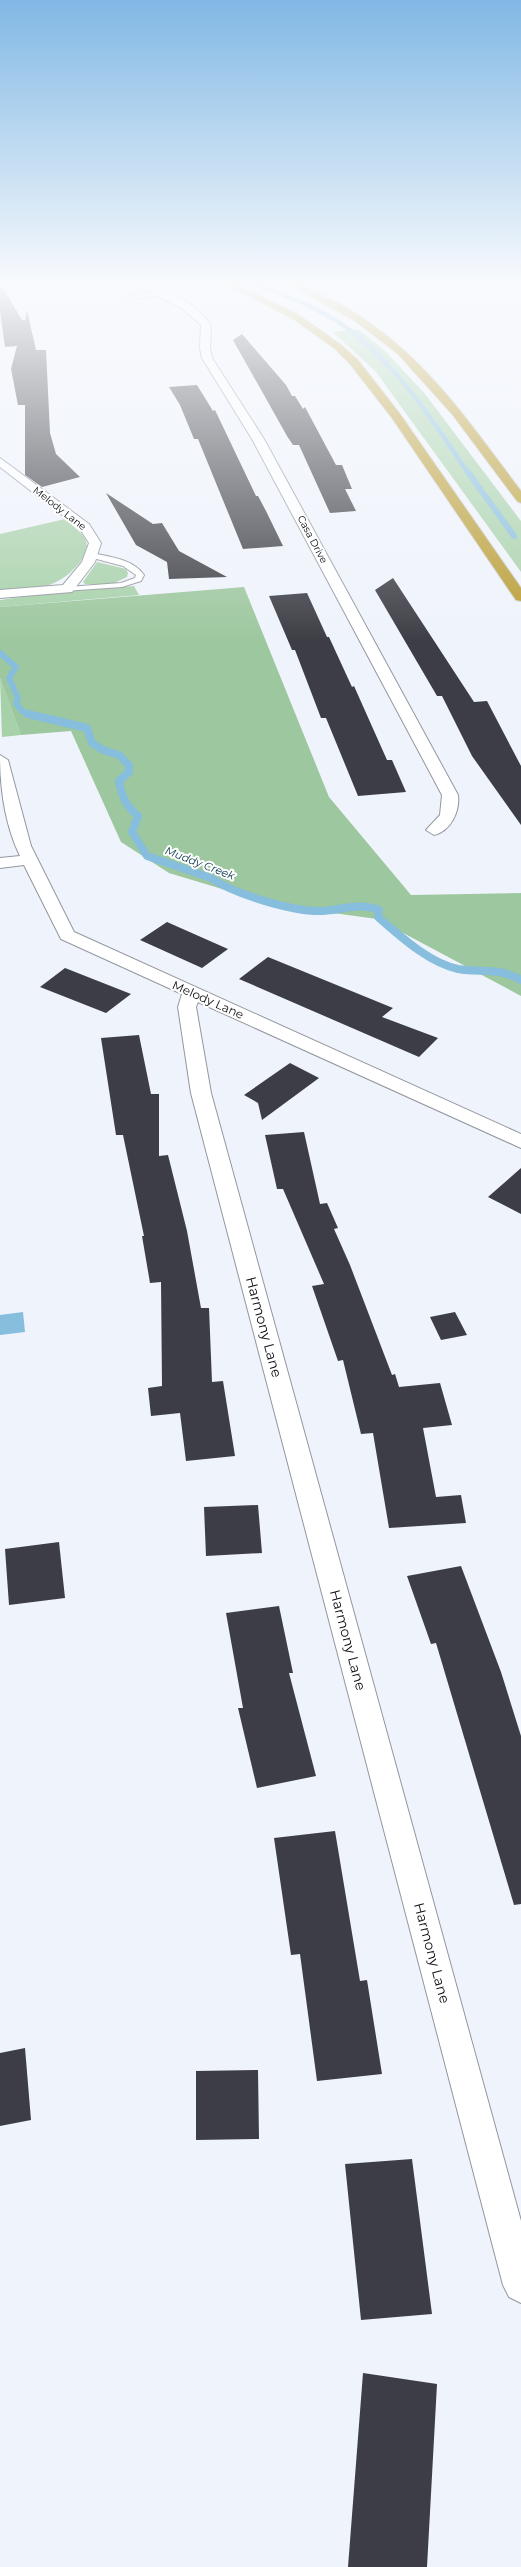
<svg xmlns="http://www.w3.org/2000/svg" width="521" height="2567" viewBox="0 0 521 2567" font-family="Montserrat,sans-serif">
  <rect width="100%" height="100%" fill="#eff3fb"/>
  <path fill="#a7d1a9" d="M 350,330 L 360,330 L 387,353 L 425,394 L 521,521 L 521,572 L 376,372 L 333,332 Z
    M 65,519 C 80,532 97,542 80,562 C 57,591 34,588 0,592 L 0,534 Z
    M 97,562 L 126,569 L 128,573 L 127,577 L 110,585 L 85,584 L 83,582 Z
    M 134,586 L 139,595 L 0,607 L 0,600 L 42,594 Z
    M 0,678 L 21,735 L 2,737 Z"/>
  <path fill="#9dc79e" d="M 244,587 L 329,797 L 411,895 L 521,893 L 521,996 L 377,919 L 275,905 L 169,873 L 121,842 L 71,731 L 21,735 L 0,678 L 0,607 Z"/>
  <path fill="#87bddd" d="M 23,1312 L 25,1332 L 0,1335 L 0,1315 Z"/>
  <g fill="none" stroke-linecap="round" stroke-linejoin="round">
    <path stroke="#87bddd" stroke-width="4.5" d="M 252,282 C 287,296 325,310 355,334 C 402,372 435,424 468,473"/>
    <path stroke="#87bddd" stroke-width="6" d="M 468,472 L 514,536
      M 0,653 L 16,667 L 9,678 L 18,698 L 16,703 L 22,711 L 31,715"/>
    <path stroke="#87bddd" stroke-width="8" d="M 28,714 L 87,728 L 92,743 L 103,750 L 119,755 L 129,765 L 129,772 L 119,781 C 122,797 126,806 138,816 L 132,832 L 147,856 L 211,878 C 234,894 293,912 322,911 C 342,910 359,902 379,910 L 378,917 C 400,936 429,963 458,969 C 482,973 497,967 521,980"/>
  </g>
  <path fill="#3d3e45" d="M 0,283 L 22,320 L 25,320 L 27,310 L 36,350 L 46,350 L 50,433 L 56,454 L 80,477 L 42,487 L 25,475 L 25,405 L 18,405 L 11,369 L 17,346 L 5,347 L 0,311 Z
    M 242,334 L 286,385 L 292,396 L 295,396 L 303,409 L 305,407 L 336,465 L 342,465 L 352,489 L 345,489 L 356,511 L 330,513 L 299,445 L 293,445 L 287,436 L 233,340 Z
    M 197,385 L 213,411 L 215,410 L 256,496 L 258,496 L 266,511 L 283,546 L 243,549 L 198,439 L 194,439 L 180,405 L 169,387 Z
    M 106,493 L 153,524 L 162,523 L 179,551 L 227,577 L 169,579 L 167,562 L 136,545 Z
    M 393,578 L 474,702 L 487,701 L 521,766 L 521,825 L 472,756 L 442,696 L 437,696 L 375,590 Z
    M 307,593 L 327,637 L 329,637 L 352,687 L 354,686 L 387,760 L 392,760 L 406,792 L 358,796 L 326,718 L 321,718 L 295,650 L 292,650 L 269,596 Z
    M 167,922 L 228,949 L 202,968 L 140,940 Z
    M 268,957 L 393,1008 L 382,1017 L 438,1038 L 419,1057 L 239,979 Z
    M 65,968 L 131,994 L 106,1013 L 40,987 Z
    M 139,1035 L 151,1094 L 159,1094 L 159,1156 L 168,1155 L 187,1231 L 201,1308 L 209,1308 L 212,1382 L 223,1381 L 235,1456 L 186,1461 L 180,1413 L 151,1416 L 148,1388 L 162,1386 L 161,1282 L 150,1283 L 142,1236 L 144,1236 L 123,1135 L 116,1135 L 101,1038 Z
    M 290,1063 L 319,1078 L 262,1120 L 258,1103 L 244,1095 Z
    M 304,1132 L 320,1204 L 327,1203 L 338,1228 L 334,1229 L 350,1265 L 392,1375 L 395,1374 L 399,1387 L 440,1383 L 452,1425 L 423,1428 L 436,1497 L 461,1495 L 466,1523 L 389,1528 L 373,1433 L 361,1434 L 343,1360 L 338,1361 L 312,1286 L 324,1284 L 283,1189 L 277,1189 L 265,1135 Z
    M 521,1168 L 521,1214 L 488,1197 Z
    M 455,1312 L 467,1335 L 441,1340 L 430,1317 Z
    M 258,1505 L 262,1553 L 206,1556 L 204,1507 Z
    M 59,1542 L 65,1598 L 9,1605 L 5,1549 Z
    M 461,1566 L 501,1672 L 521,1736 L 521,1904 L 514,1905 L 436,1643 L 431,1644 L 407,1576 Z
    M 279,1606 L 293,1673 L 289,1673 L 316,1776 L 257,1788 L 238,1708 L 243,1708 L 226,1613 Z
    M 335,1831 L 360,1981 L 367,1980 L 382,2074 L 317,2081 L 300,1954 L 291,1955 L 274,1838 Z
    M 25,2048 L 31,2120 L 0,2126 L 0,2053 Z
    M 258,2070 L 259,2139 L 196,2140 L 196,2071 Z
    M 412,2159 L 432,2314 L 361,2320 L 345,2164 Z
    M 363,2373 L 437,2384 L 427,2567 L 348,2567 Z"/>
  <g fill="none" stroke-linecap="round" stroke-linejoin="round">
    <g stroke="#93979e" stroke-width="2">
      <path id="lane" d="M 83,282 L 89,282 L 87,289 L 82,288 Z
        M 163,292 L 165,295 L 130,299 L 127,297 Z
        M 92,553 C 110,557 133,559 144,575 L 141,581 L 122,587 L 64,591 L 63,589 L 67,587 L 121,583 L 135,578 L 136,575 L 123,566 L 89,557 L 88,555 Z"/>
    </g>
    <g stroke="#93979e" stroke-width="2">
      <path id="street" d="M 127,282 C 157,282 193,300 211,325 L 210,348 L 212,358 L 264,439 L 458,795 C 460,811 451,831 434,835 L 426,830 L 440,815 L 442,795 L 252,439 L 202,358 L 200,348 L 201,325 L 180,307 Z
        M 0,458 L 89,524 L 101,543 L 95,562 L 72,592 L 0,598 L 0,590 L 63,585 L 82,562 L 89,543 L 80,529 L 0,467 Z
        M 0,755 L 8,760 L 31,846 L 74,932 L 521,1134 L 521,1148 L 198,1002 L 196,1007 L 211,1093 L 521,2221 L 521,2303 L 509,2297 L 503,2285 L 191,1093 L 178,1007 L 182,994 L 61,939 L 24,865 L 0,868 L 0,858 L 20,856 C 5,825 0,789 0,755 Z"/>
    </g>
    <g stroke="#cecfcf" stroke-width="2">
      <path id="highway" d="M 221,282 L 233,282 L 299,315 L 340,344 L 358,360 L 400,414 L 521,588 L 521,601 L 516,600 L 392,418 L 350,364 L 334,348 L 293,319 Z
        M 284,282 C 302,282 318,293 334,301 C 419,346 465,417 521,491 L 521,503 L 517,501 L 452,414 L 398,354 L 355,321 Z"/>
    </g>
    <use href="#lane" fill="#fff" fill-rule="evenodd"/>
    <use href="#street" fill="#fff" fill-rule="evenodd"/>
    <use href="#highway" fill="#ba9d34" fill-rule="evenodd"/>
  </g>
  <linearGradient id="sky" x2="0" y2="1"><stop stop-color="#81b8e4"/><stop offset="0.44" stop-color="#f8fafd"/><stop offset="1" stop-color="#f8fafd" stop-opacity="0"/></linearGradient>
  <rect width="521" height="642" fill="url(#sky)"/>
  <g text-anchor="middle" stroke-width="4" stroke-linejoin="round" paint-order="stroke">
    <g font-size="10" fill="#0c0d10" stroke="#fff">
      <text transform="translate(60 508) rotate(38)" y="4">Melody Lane</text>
      <text transform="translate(313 539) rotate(62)" y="4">Casa Drive</text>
    </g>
    <g font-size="11" font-style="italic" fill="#023248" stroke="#fff">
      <text transform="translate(200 863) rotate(21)" y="4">Muddy Creek</text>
    </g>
    <g font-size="12" fill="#0c0d10" stroke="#fff">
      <text transform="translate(208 1000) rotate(24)" y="4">Melody Lane</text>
    </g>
    <g font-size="14" fill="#0c0d10" stroke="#fff">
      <text transform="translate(264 1327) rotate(75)" y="5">Harmony Lane</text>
      <text transform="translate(348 1640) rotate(75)" y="5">Harmony Lane</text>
      <text transform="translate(432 1953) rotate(75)" y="5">Harmony Lane</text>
    </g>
  </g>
</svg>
